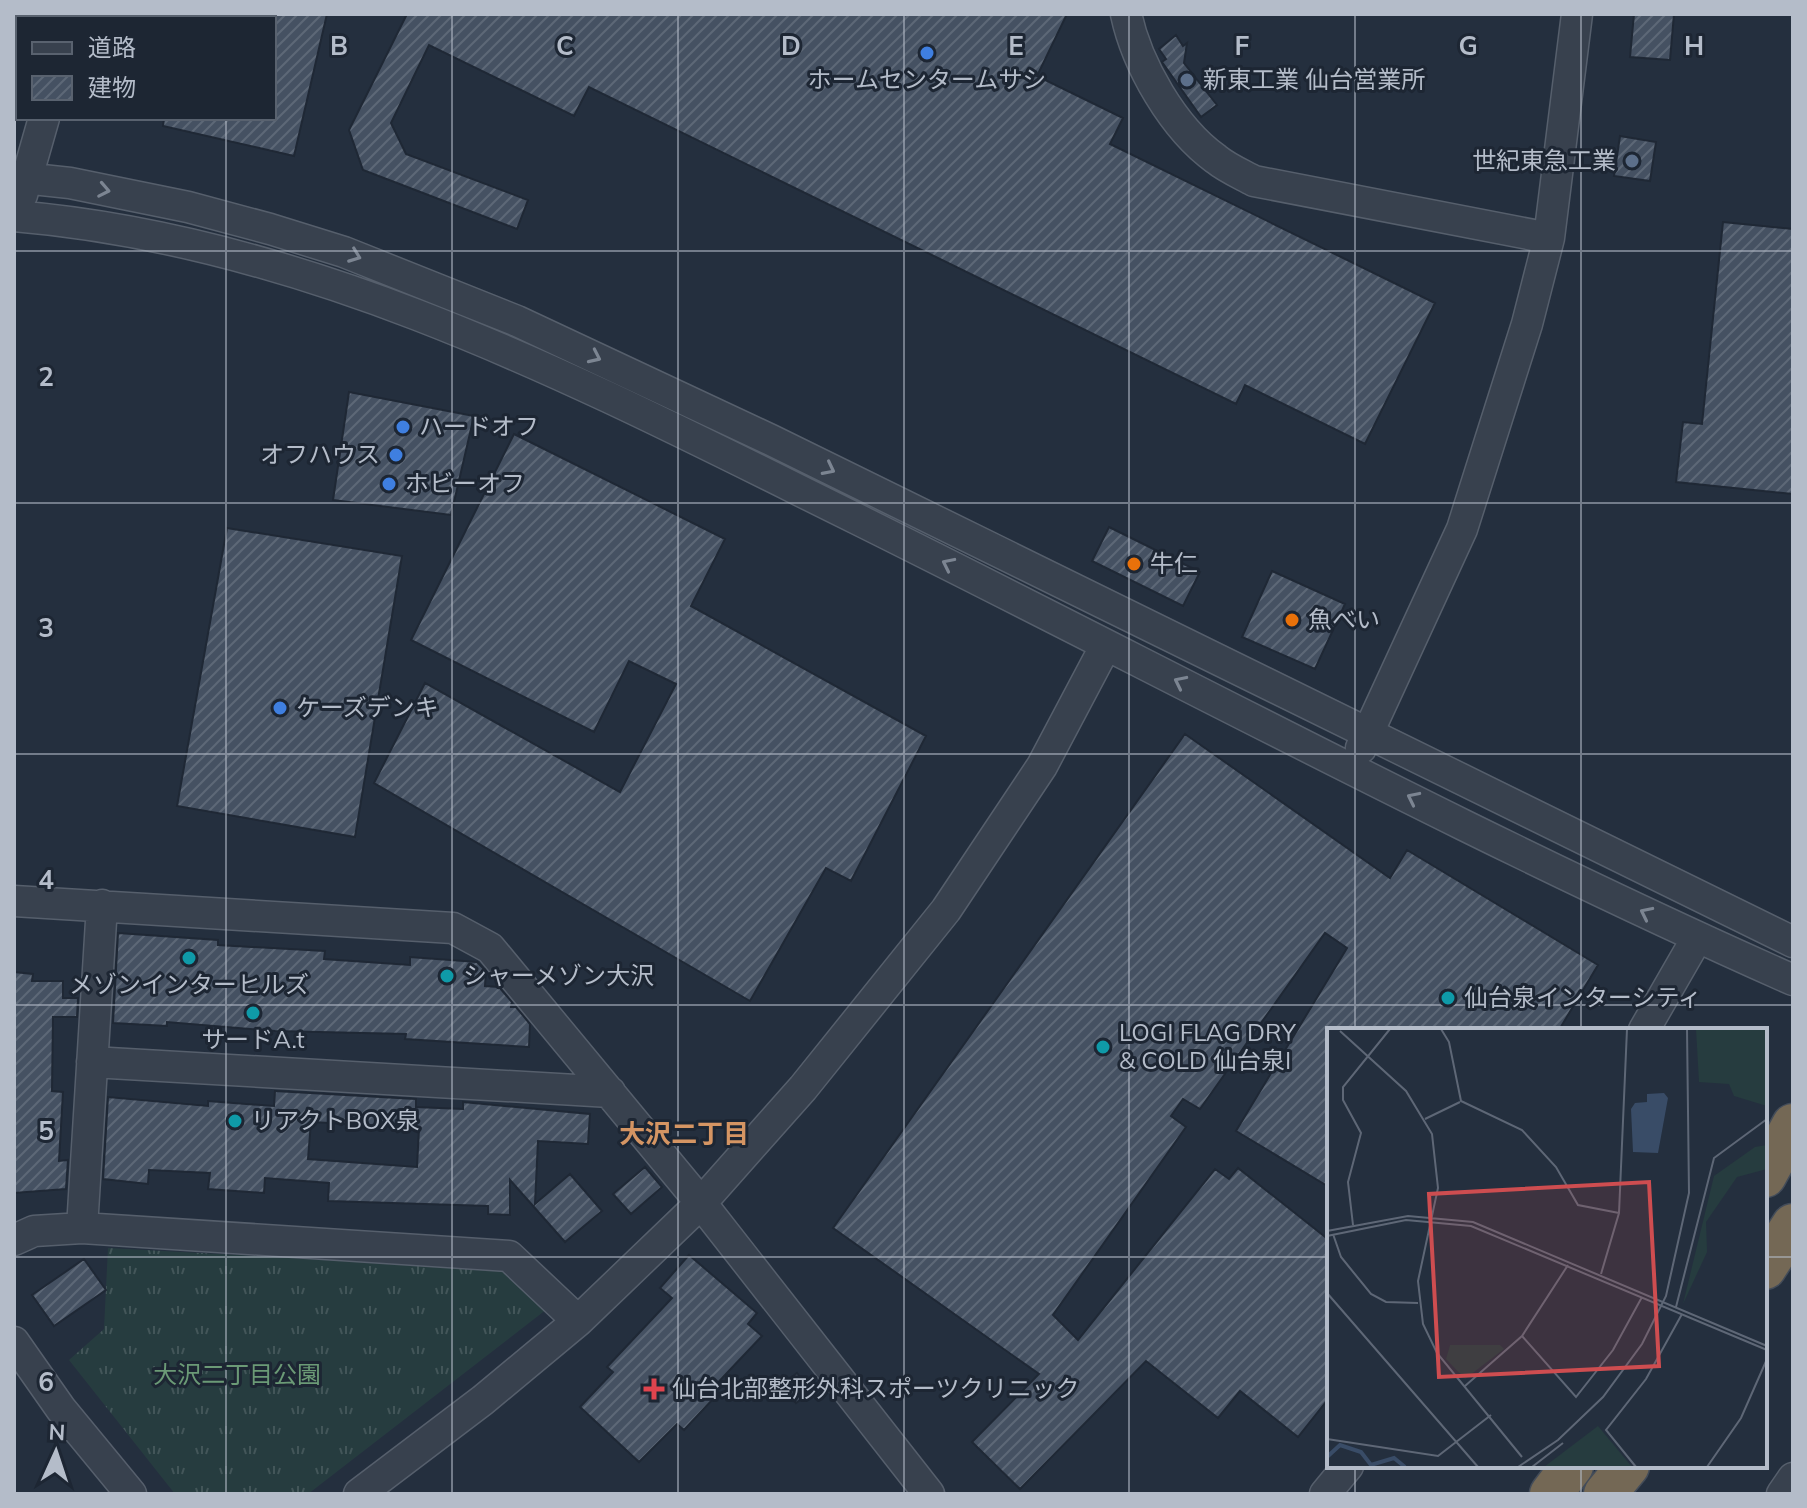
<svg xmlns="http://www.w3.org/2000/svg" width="1807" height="1508" viewBox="0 0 1807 1508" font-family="Mulish,'Noto Sans JP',sans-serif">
  <defs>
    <pattern id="grass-tufts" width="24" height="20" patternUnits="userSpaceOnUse" patternTransform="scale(2)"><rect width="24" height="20" fill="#263c3f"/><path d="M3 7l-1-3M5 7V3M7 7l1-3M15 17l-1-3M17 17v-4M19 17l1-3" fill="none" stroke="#435659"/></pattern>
    <pattern id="building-hatch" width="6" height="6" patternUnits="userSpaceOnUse" patternTransform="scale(2)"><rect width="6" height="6" fill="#455162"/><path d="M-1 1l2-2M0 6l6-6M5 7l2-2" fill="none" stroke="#5d6877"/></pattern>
  </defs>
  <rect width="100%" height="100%" fill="#242f3e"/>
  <path fill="url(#grass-tufts)" d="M 108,1248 L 513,1270 L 547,1309 L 308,1494 L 175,1494 L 69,1360 L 104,1329 Z"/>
  <path fill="url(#building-hatch)" stroke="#1f2835" stroke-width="2" fill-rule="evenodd" d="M 274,14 L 327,14 L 294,156 L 163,126 L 164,118 L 274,118 Z
    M 407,14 L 1067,14 L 1037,76 L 1123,118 L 1110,144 L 1435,303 L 1365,444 L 1245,385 L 1236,404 L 589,87 L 574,116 L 429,45 L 391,123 L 406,154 L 528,200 L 517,229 L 363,170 L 349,130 Z
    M 1634,14 L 1674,14 L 1670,60 L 1630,57 Z
    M 1176,35 L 1183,46 L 1187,43 L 1184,63 L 1217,105 L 1201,117 L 1162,62 L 1166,59 L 1159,49 Z
    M 1620,136 L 1656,142 L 1650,181 L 1614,176 Z
    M 1723,222 L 1793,229 L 1793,494 L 1676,482 L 1683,422 L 1702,424 Z
    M 349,392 L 474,416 L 451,515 L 333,500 Z
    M 514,434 L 725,539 L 691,606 L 926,736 L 851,881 L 826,868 L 750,1001 L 374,783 L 425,683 L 620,792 L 676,684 L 629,661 L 594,732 L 411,640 Z
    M 1109,527 L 1200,572 L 1183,606 L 1092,561 Z
    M 227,528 L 402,556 L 355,837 L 177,806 Z
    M 1272,571 L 1345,604 L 1315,669 L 1242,637 Z
    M 1185,734 L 1390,878 L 1407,850 L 1598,965 L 1559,1030 L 1329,1030 L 1329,1187 L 1236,1131 L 1347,948 L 1325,933 L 1200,1109 L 1183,1099 L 1171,1116 L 1186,1127 L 1053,1315 L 1078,1340 L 1215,1169 L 1229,1179 L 1238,1168 L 1329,1240 L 1329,1398 L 1298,1437 L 1240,1391 L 1218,1418 L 1146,1361 L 1020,1489 L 972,1442 L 1039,1374 L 833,1228 Z
    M 118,933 L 218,940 L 218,945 L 325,951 L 324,959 L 410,965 L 410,957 L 477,962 L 486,971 L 485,986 L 499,987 L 512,1002 L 511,1007 L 516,1007 L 530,1024 L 529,1047 L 405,1039 L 406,1034 L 275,1031 L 167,1022 L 167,1026 L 113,1023 Z
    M 14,972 L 33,974 L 32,981 L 63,981 L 63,998 L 78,998 L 77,1017 L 53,1017 L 52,1091 L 63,1092 L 59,1161 L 68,1160 L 66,1189 L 14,1193 Z
    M 275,1091 L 416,1099 L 416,1107 L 463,1109 L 463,1102 L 590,1114 L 588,1144 L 538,1141 L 535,1204 L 570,1174 L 602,1211 L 565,1242 L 510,1180 L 510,1215 L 488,1214 L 488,1206 L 328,1201 L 329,1183 L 265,1178 L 264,1193 L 208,1189 L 210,1173 L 149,1170 L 148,1184 L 103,1179 L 108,1097 L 208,1106 L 208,1101 L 274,1106 ZM 311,1122 L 419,1128 L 417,1167 L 308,1159 Z
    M 645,1167 L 662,1187 L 631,1214 L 613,1194 Z
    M 689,1255 L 757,1313 L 748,1324 L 762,1336 L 706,1395 L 712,1400 L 684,1430 L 677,1424 L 639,1462 L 580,1407 L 613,1372 L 607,1367 L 672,1298 L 660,1288 Z
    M 84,1259 L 106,1290 L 54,1326 L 32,1295 Z
    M 797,1373 L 811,1391 L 796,1403 L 782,1385 Z"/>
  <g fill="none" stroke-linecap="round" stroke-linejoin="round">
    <g stroke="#565f6c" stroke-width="33">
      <path id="minor" d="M 1126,14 C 1137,65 1173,128 1216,159 C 1227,168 1241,174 1254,181 L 1549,238
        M 66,18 L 66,14
        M 14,177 L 70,183 L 188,207 L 270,229 L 344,252 L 517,321 L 771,440 L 1793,942
        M 22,195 L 44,118
        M 14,216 C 316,241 588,386 855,518 C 1167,673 1475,839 1793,980
        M 1361,748 L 1462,529 L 1527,324 L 1549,238 L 1577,14
        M 14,901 L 453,928 L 490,948 L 701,1203 L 929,1494
        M 1644,1030 L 1697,938
        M 92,1062 L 610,1092
        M 82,1228 L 102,905
        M 14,1240 L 34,1231 L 82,1228 L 509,1256 L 578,1321
        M 14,1342 L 61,1409 L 131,1494
        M 359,1494 L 483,1400 L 578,1321 L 701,1203 L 803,1088 L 946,910 L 1042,766 L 1106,645
        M 1325,1494 L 1348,1466
        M 1782,1494 L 1793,1478"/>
    </g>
    <g stroke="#434c59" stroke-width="45">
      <path id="highway" d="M 1765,1176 L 1793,1125
        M 1765,1268 L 1793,1225
        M 1551,1494 L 1572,1466
        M 1605,1494 L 1628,1466"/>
    </g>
    <use href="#minor" stroke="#38414e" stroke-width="30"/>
    <use href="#highway" stroke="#746855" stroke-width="42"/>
  </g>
  <defs><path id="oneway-chevron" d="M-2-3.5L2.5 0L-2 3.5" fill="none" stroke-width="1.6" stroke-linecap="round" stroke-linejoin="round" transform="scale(2)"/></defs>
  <g stroke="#7c8592">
    <use href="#oneway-chevron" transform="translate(104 190) rotate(11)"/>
    <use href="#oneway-chevron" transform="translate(355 256) rotate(21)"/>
    <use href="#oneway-chevron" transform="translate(595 357) rotate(25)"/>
    <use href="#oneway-chevron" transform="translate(829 469) rotate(27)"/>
    <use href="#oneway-chevron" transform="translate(948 564) rotate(-154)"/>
    <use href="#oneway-chevron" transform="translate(1180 682) rotate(-154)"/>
    <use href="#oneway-chevron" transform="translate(1413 798) rotate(-154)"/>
    <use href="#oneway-chevron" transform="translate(1646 913) rotate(-154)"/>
  </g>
  <path fill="none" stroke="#b4bcc9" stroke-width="2" stroke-opacity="0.55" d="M 226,14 L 226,18M 452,14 L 452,1494M 678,14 L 678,1494M 904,14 L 904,1494M 1129,14 L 1129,1494M 1355,14 L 1355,1030M 1581,14 L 1581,1030M 226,118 L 226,1494M 14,251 L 1793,251M 14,503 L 1793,503M 14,754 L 1793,754M 14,1005 L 1793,1005M 14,1257 L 1329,1257M 1765,1257 L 1793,1257M 1355,1466 L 1355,1494M 1581,1466 L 1581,1494"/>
  <g fill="#3f7fe0" stroke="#1d2633" stroke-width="3">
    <circle cx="927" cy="53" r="8"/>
    <circle cx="403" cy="427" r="8"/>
    <circle cx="396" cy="455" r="8"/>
    <circle cx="389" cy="484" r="8"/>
    <circle cx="280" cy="708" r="8"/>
  </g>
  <g fill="#5c6f8a" stroke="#1d2633" stroke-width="3">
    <circle cx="1187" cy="80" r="8"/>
    <circle cx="1632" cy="161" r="8"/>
  </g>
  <g fill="#e8710a" stroke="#1d2633" stroke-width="3">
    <circle cx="1134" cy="564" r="8"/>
    <circle cx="1292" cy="620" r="8"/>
  </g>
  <g fill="#0f9aa8" stroke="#1d2633" stroke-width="3">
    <circle cx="189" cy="958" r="8"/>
    <circle cx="447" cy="976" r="8"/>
    <circle cx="1448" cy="998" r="8"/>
    <circle cx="253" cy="1013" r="8"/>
    <circle cx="1103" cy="1047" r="8"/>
    <circle cx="235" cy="1121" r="8"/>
  </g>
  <path fill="#e0444e" stroke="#1d2633" stroke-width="3" d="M650 1377h8v8h8v8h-8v8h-8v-8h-8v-8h8z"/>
  <g text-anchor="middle" stroke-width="6" stroke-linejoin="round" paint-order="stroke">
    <g font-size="24" fill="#b4bcc9" stroke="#1d2633" text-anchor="start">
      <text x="927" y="88" text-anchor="middle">ホームセンタームサシ</text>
      <text x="1203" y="88">新東工業 仙台営業所</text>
      <text x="1616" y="169" text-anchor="end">世紀東急工業</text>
      <text x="419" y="435">ハードオフ</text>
      <text x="380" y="463" text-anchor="end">オフハウス</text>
      <text x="405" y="492">ホビーオフ</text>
      <text x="1150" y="572">牛仁</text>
      <text x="1308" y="628">魚べい</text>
      <text x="296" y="716">ケーズデンキ</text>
      <text x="463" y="984">シャーメゾン大沢</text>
      <text x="189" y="993" text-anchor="middle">メゾンインターヒルズ</text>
      <text x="1464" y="1006">仙台泉インターシティ</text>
      <text x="1119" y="1041">LOGI FLAG DRY<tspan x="1119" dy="28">&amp; COLD 仙台泉I</tspan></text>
      <text x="253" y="1048" text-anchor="middle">サードA.t</text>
      <text x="251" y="1129">リアクトBOX泉</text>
      <text x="672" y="1397">仙台北部整形外科スポーツクリニック</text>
    </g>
    <g font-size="24" fill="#6b9a76" stroke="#1d2633">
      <text x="237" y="1383">大沢二丁目公園</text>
    </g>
    <g font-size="26" font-weight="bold" fill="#d59563" stroke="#1d2633">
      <text x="684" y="1143">大沢二丁目</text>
    </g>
  </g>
  <g transform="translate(1327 1028)">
    <rect width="440" height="440" fill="#242f3e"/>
    <path d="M 123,317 L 173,317 L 177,321 L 138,351 L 119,331 Z" fill="#263c3f"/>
    <path d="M 369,1 L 440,1 L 440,78 L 407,68 L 402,56 L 372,54 ZM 440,117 L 440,141 L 410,149 L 379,194 L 380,224 L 356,276 L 387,148 L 428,119 Z" fill="#263c3f"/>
    <path d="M 271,398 L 305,439 L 217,439 Z" fill="#263c3f"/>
    <path d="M 337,65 L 341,70 L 331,125 L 306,124 L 304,81 L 308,75 L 320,74 L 320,66 Z" fill="#394c67"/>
    <path fill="none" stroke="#394c67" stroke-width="4" d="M 0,429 L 13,417 L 34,424 L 44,437 L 67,430 L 78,439"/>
    <path fill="none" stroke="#5e6776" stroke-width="2" d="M 114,1 L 122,14 L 134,73 L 195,102 L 229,139 L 251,177 L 292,185M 13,3 L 79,63 L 105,106 L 111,160 L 91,253 L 96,296 L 110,325 L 195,429M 98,91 L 133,74M 26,197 L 21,154 L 34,105 L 16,72 L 16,59 L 63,1M 0,203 L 81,188 L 146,194 L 440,318M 6,206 L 14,229 L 44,266 L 59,274 L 91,275M 0,208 L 79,192 L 144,198 L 440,322M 274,246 L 292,185 L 300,1M 0,265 L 151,439M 349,279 L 387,130 L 440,91M 195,308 L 249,369 L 286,322 L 315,269M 138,358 L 195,308 L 241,237M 0,411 L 111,428 L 164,387M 191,439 L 231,412 L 276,369 L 315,316 L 339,268 L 362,165 L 360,1M 205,439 L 236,415M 309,439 L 279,402 L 319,351 L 355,286M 380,439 L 414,390 L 440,331"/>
    <path fill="#ce4d50" fill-opacity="0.15" stroke="#ce4d50" stroke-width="4" d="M 322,154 L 332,338 L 112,349 L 102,166 Z"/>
    <rect width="440" height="440" fill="none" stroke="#b4bcc9" stroke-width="4"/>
  </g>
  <g font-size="26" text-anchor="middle" font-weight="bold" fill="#b4bcc9" stroke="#1d2633" stroke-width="6" stroke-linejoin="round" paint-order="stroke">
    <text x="339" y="55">B</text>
    <text x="565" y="55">C</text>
    <text x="791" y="55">D</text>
    <text x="1016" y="55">E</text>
    <text x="1242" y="55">F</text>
    <text x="1468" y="55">G</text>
    <text x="1694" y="55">H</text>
    <text x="46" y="386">2</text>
    <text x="46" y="637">3</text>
    <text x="46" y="889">4</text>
    <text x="46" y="1140">5</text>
    <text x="46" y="1391">6</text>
  </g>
  <rect width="1807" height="1508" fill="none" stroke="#b4bcc9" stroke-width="32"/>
  <rect x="16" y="16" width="260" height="104" fill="#1d2633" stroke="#59626f" stroke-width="2"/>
  <rect x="32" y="42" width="40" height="12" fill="#38414e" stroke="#59626f" stroke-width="2"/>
  <text x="88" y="56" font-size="24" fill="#b4bcc9">道路</text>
  <rect x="32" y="76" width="40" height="24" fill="url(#building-hatch)" stroke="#59626f" stroke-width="2"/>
  <text x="88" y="96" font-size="24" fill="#b4bcc9">建物</text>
  <g transform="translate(56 1452) rotate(3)" stroke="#1d2633" stroke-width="6" paint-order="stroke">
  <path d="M0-6L14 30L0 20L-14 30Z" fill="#b4bcc9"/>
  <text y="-12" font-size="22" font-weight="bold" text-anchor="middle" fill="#b4bcc9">N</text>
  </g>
</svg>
